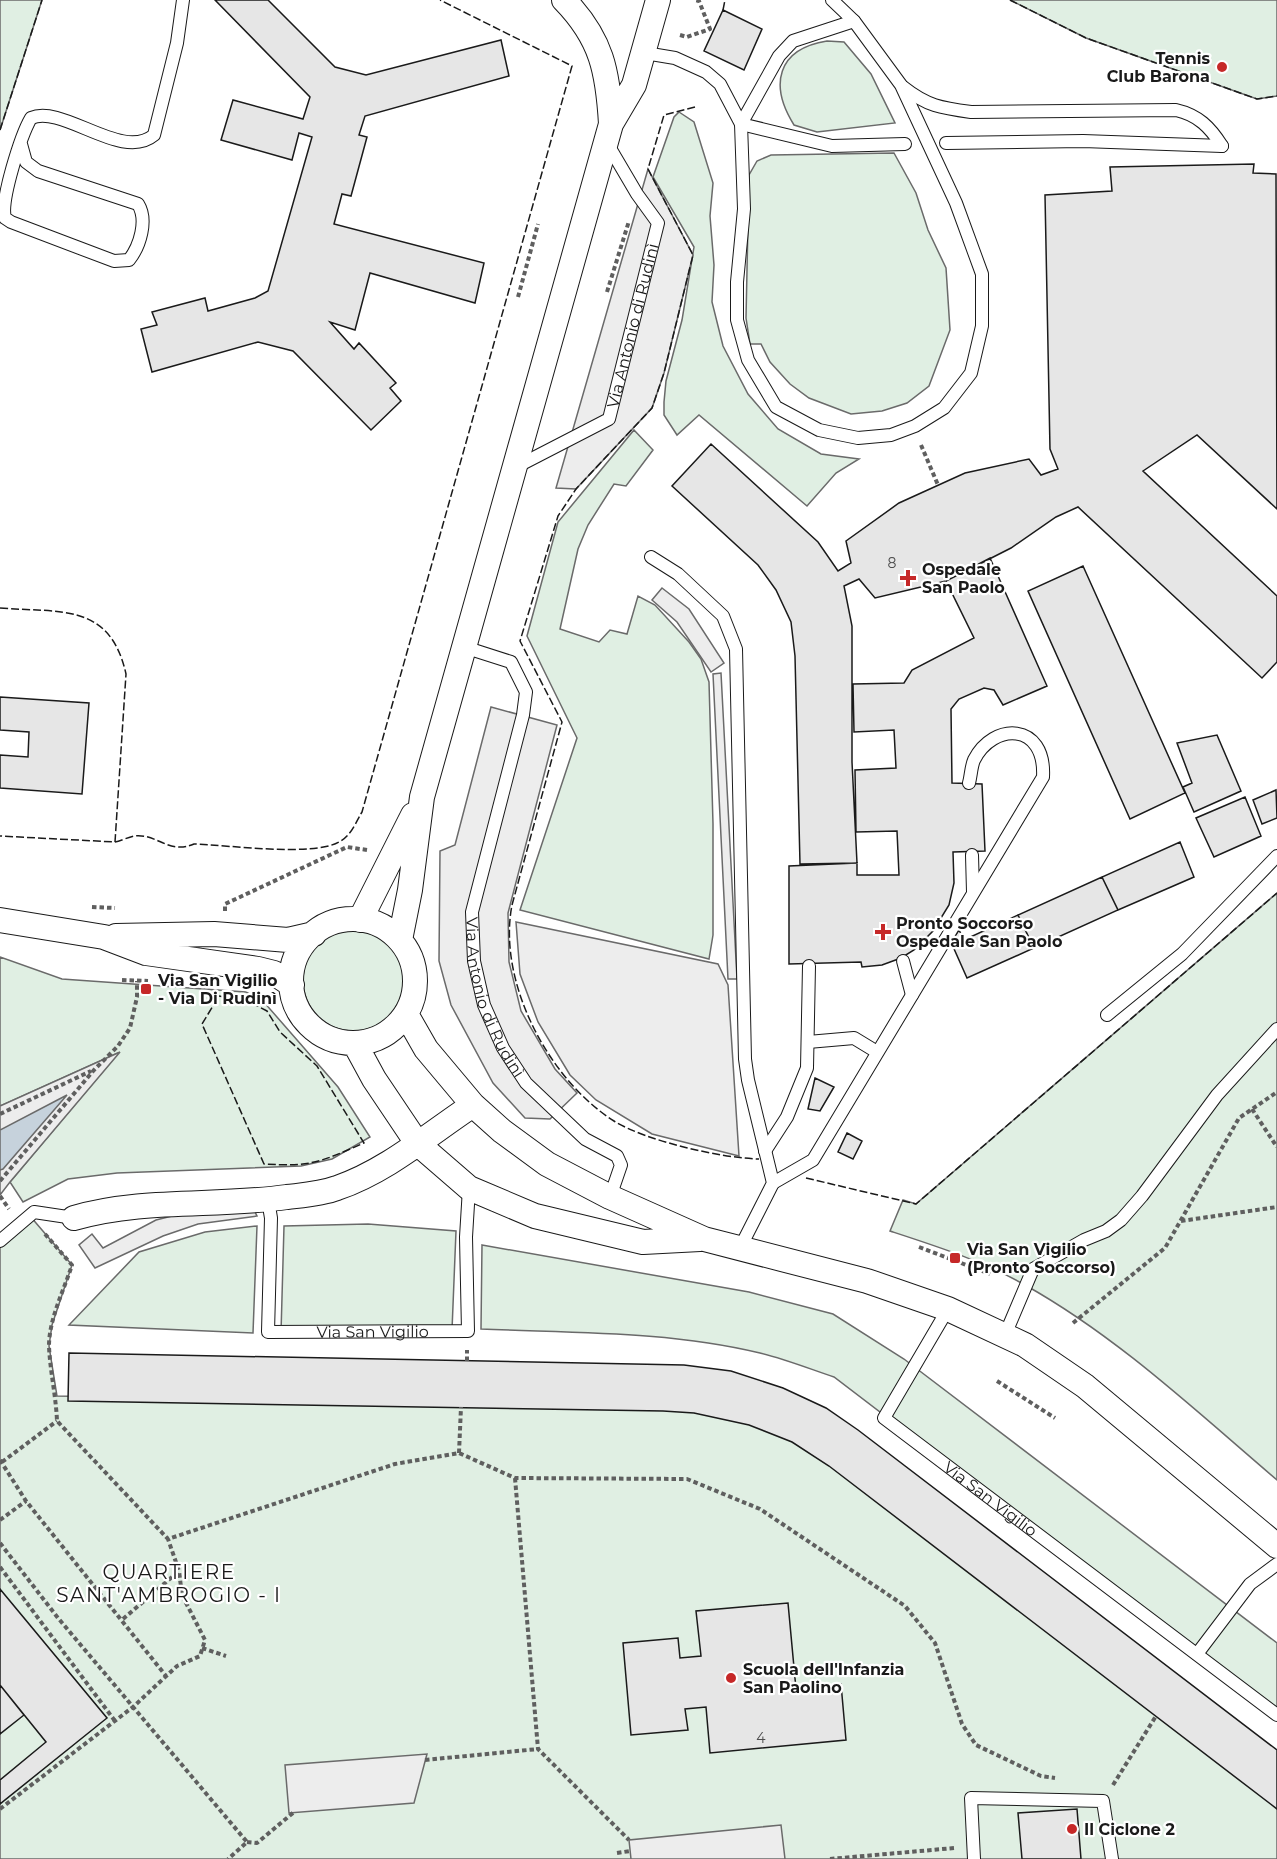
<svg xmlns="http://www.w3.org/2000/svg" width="1277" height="1859" viewBox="0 0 1277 1859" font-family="Montserrat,sans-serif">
  <rect width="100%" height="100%" fill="#fff"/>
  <path fill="#e0efe3" stroke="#6a6a6a" stroke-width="1.5" d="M 0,0 L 42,0 L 0,130 Z
    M 1010,0 L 1277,0 L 1277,96 L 1257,99 L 1086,38 Z
    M 827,41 L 844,42 L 871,74 L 895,123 L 817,132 L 794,125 C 769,85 777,49 827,41 Z
    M 679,112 L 694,122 L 713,183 L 710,216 L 714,265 L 712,302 L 723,346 L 748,394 L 778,429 L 821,454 L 859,459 L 836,473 L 807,506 L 699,415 L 677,435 L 664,415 L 664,402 L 666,381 L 682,320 L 694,247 L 653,177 L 674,117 Z
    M 894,153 L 916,193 L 928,230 L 946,268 L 950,330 L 929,386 L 907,403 L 882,411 L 851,414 L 809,398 L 790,384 L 770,362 L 761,344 L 750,344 L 746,318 L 749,175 L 757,161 L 771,155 Z
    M 634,430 L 653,450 L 626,486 L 614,484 L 588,525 L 578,549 L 560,629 L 599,642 L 610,630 L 627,634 L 638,596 L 655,605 L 689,642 L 701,659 L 709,682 L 713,824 L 713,935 L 709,959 L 520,910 L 577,738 L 527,636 L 558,522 Z
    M 1277,893 L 1277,1480 C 1197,1412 1118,1337 1025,1285 C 983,1261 936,1246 890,1231 L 903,1200 L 916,1204 Z
    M303 980a51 51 0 1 1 102 0a51 51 0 1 1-102 0Z
    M 0,957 L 62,979 L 246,992 L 263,1001 L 318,1064 L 338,1087 L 370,1137 L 332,1159 L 301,1166 L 117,1173 L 68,1179 L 23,1202 L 10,1182 L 118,1053 L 0,1106 Z
    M 30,1216 L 72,1265 L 52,1325 L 49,1346 L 57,1396 L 663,1406 L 749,1422 L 809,1449 L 1277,1806 L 1277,1859 L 0,1859 L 0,1241 Z
    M 368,1224 L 456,1231 L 452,1330 L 281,1333 L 284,1226 Z
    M 257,1226 L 253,1333 L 69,1325 L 139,1252 L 205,1232 Z
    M 482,1245 L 749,1292 L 833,1314 L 904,1359 L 1277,1643 L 1277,1715 L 834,1377 C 810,1369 785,1359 760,1353 C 669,1331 574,1333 481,1329 Z"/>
  <path fill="#ededed" stroke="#6a6a6a" stroke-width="1.5" d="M 648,169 L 693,255 L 664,373 L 652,408 L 576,489 L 556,488 Z
    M 662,588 L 689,609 L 724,663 L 711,672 L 677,622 L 652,600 Z
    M 721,673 L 737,979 L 728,979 L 713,674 Z
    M 491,707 L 557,725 L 508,913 L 509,962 L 521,1011 L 555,1069 L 577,1093 L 550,1119 L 525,1118 L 493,1083 L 451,1005 L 439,961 L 440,851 L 455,845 Z
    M 516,922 L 718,964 L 728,985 L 739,1156 L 652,1134 L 596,1100 L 570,1075 L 538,1022 L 520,974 Z
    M 120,1052 L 10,1182 L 0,1195 L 0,1106 Z
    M 251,1204 L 257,1216 L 198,1224 L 163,1236 L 95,1268 L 79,1245 L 92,1234 L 103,1248 L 156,1220 L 204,1208 Z
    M 427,1754 L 414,1803 L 289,1813 L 285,1765 Z
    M 781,1825 L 785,1859 L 631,1859 L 629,1840 Z"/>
  <path fill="#c6d2dc" stroke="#6a6a6a" stroke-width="1.5" d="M 67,1095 L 3,1169 L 0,1170 L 0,1130 Z"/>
  <path fill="#e6e6e6" stroke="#1a1a1a" stroke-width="1.5" d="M 215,0 L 268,0 L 335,67 L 366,75 L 501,40 L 509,76 L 365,116 L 359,135 L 367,137 L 351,196 L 342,194 L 334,224 L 484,263 L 475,303 L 370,273 L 355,330 L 330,322 L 354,349 L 359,343 L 396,383 L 390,388 L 401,401 L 371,430 L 293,351 L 258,342 L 152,372 L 141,329 L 157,325 L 152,312 L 205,298 L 208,311 L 255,298 L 268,291 L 312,137 L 299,133 L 292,160 L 221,140 L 233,100 L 303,119 L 310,97 Z
    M 723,10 L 762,29 L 744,70 L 704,51 Z
    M 1254,164 L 1253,173 L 1276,174 L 1277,509 L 1197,435 L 1143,471 L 1277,596 L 1277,662 L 1262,678 L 1078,507 L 1056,517 L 1011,548 L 946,581 L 875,598 L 859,579 L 844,586 L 852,626 L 852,762 L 857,863 L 800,864 L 795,656 L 791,622 L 776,590 L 758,565 L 672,486 L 711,444 L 818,542 L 838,571 L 851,563 L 846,541 L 899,503 L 965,473 L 1029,459 L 1041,475 L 1058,469 L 1050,449 L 1045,195 L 1112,191 L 1110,167 Z
    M 990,558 L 1047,686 L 1003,705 L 994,690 L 984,688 L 959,699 L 951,709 L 952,783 L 982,784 L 985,851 L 953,852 L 954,883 L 949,905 L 933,931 L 914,950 L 901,958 L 882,965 L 862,967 L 861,962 L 789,964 L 789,866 L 857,863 L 857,875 L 899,875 L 897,831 L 856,832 L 855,770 L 896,768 L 894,730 L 854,732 L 853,684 L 904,683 L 912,670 L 974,638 L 946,581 Z
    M 1083,566 L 1185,793 L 1130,819 L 1028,591 Z
    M 0,697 L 89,703 L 82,794 L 0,788 L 0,755 L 28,757 L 29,732 L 0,730 Z
    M 1217,735 L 1241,791 L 1194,812 L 1183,787 L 1192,783 L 1177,743 Z
    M 1276,790 L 1277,818 L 1262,824 L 1253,800 Z
    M 1245,797 L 1261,836 L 1214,857 L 1196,818 Z
    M 1180,842 L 1194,877 L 1118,910 L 1102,877 Z
    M 1102,877 L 1118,910 L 1034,948 L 1018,915 Z
    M 1018,915 L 1034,948 L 967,978 L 951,942 L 959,930 L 964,940 Z
    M 815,1078 L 834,1087 L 820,1111 L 808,1109 Z
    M 847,1133 L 862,1141 L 853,1159 L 838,1152 Z
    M 69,1353 L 684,1365 L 731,1371 L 783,1388 L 826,1408 L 858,1430 L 1277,1750 L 1277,1809 L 829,1466 L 792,1442 L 749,1425 L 694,1413 L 663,1411 L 68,1401 Z
    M 0,1589 L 107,1718 L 0,1804 L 0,1780 L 46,1742 L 0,1685 Z
    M 788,1603 L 796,1689 L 841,1684 L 846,1740 L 710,1753 L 706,1707 L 685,1709 L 688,1730 L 631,1735 L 623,1643 L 678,1638 L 680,1658 L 701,1656 L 696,1611 Z
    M 0,1685 L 24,1715 L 0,1734 Z
    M 1077,1809 L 1081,1859 L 1022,1859 L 1018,1813 Z"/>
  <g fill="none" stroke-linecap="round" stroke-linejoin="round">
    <g stroke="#1a1a1a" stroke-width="14">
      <g id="service">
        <path d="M 854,21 L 793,41 L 779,56 L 741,124 L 832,146 L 905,144"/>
        <path d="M 645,53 L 675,58 L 706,72 L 720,84 L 741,124 L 744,209 L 737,282 L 737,320 L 748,360 L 776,407 L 819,430 L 858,438 L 891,435 L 915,426 L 944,408 L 971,373 L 982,326 L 982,274 L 956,203 L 901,85 L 854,21 L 832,0"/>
        <path d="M 903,87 C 927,106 941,108 971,112 L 1176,110 C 1198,115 1210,127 1222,146"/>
        <path d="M 946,143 L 1083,141 L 1222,146"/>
        <path d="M 21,144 L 26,162 L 38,171 L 138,204 C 148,220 140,246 129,260 L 114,261 L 11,222 L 5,218 C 0,201 21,135 31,118 C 63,104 122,162 154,135 L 177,43 L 183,0"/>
        <path id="s1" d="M 516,467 L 609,419 L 658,223 L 637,194 L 607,143"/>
        <path d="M 651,557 L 678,574 L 723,616 L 736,649 L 745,1059 L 748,1080 L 773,1183 L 740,1248"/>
        <path id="s2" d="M 464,647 L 511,662 L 526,692 L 523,715 L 472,912 L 474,961 L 484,1005 L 503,1048 L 526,1083 L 585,1139 L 617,1156 L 621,1165 L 610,1197"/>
        <path d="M 972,855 L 973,892"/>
        <path d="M 903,961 L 912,995"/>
        <path d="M 1107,1015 L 1182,954 L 1277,856"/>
        <path d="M 808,1042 L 854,1038 L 877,1052"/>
        <path d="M 765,1151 L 787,1117 L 807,1068 L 809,966"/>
        <path d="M 773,1183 L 813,1160 L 1043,777 C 1046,722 993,722 974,760 C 971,767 971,776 969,783"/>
        <path id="s3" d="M 268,1200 L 271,1218 L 268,1332 L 468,1331 L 466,1237 L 469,1188"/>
        <path d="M 0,1241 L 34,1212 L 74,1218"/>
        <path id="s4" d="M 948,1309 L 884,1418 L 1277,1715"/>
        <path d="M 1005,1335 L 1033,1269 L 1084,1240 L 1106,1231 L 1121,1220 L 1142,1196 L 1217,1095 L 1277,1029"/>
        <path d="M 1197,1654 L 1250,1584 L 1277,1564"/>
        <path d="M 974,1859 L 971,1798 L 1103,1801 L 1112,1859"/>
      </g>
    </g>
    <g stroke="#1a1a1a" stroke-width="26">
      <path id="minor" d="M 611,124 L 634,85 L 658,0
        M291 981a62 62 0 1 1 124 0a62 62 0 1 1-124 0Z
        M 0,920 L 104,937 L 146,953 L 258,969 L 274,973 L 292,985
        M 360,920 L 413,815
        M 116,936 L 214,934 L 288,940 L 314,934
        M 400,940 L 410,890 L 422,797 L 611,124 C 608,72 602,39 564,0
        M 406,1014 L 426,1049 L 473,1105 L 502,1131 L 547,1164 L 610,1197 L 704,1239 L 867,1281 L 948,1309 L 1025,1345 L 1085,1386 L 1277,1546
        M 355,1044 L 374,1079 L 417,1143 L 469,1188 L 535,1216 L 643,1242 L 700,1239
        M 74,1218 C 143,1198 216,1207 287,1197 C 304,1195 321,1194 337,1188 C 387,1171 429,1134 473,1105"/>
    </g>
    <path stroke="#5f5f5f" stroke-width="4" stroke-dasharray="4.5 3" stroke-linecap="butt" d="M 680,35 L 687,37 L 710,29 L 699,1 L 695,0
      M 607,292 L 629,221
      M 518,297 L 538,224
      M 921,445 L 938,485
      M 92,907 L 115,908
      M 225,911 L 225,904 L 347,847 L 367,850
      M 122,980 L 148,981
      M 1252,1109 L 1277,1147
      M 0,1114 L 91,1071
      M 0,1181 L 94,1070 L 118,1046 L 130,1028 L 137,997 L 137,981
      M 0,1196 L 9,1209
      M 1181,1221 L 1277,1207
      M 45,1234 L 72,1265 C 64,1290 49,1319 49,1346 C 50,1371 56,1396 57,1421 L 168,1539 L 395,1464 L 459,1453 L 515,1478 L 687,1479 L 760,1509 L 905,1606 L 935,1643 L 962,1724 L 976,1745 L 1041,1776 L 1055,1778
      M 919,1247 L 990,1274
      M 1073,1323 L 1165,1248 L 1239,1118 L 1277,1092
      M 467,1361 L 467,1350
      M 997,1381 L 1055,1418
      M 459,1453 L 461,1407
      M 0,1460 L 26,1501 L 166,1676
      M 2,1462 L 57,1421
      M 515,1478 L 538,1749 L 629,1840
      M 0,1520 L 26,1501
      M 0,1543 L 58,1618 L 247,1842 L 228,1859
      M 0,1567 L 115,1721
      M 123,1619 L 179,1571 L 168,1539
      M 202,1648 L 226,1656
      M 425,1760 L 538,1749
      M 1113,1785 L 1156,1716
      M 0,1809 L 133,1707 L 177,1666 L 200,1656 L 205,1640 L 182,1595 L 179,1571
      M 247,1842 L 257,1843 L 294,1812
      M 617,1853 L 630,1851
      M 830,1859 L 954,1848"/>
    <use href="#service" stroke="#fff" stroke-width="12"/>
    <use href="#minor" stroke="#fff" stroke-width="24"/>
    <path stroke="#1a1a1a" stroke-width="1.5" stroke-dasharray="8 3" stroke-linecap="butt" d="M 1010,0 L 1086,38 L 1257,99 L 1277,96
      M 723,10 L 725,0
      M 695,107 L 664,115 L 648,169 L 693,255 L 664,373 L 652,408 L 576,489 L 558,516 L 520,641 L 562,722 L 512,905 C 497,982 549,1080 614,1121 C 646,1141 721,1158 759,1159
      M 0,130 L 42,0
      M 0,608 C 60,613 110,602 126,674 L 115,842 L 0,836
      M 115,842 C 121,841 128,837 134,836 C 157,833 169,855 194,844 C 229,845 312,857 339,842 C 351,836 356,822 362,812 L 572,66 L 440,0
      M 219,996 L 250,1002 L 267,1011 L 280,1032 L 317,1066 L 364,1143 C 320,1162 312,1167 264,1164 L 202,1024 Z
      M 806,1178 L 916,1204 L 1277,893"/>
  </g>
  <g fill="#c62828" stroke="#fff" stroke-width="2">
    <circle cx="1222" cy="67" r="6"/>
    <path d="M905 569h6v6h6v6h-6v6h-6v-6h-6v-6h6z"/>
    <path d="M880 923h6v6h6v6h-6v6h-6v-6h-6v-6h6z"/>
    <rect x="140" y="983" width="12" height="12" rx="3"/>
    <rect x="949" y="1252" width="12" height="12" rx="3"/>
    <circle cx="731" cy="1678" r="6"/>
    <circle cx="1072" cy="1829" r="6"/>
  </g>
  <g text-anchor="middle" stroke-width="4.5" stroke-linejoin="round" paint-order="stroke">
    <g font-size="14" fill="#4d4d4d">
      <text x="892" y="568">8</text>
      <text x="761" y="1743">4</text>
    </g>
    <g font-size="16" font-weight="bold" fill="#1a1a1a" stroke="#fff" text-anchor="start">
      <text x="1210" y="64" text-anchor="end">Tennis<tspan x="1210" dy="18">Club Barona</tspan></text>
      <text x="922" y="575">Ospedale<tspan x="922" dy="18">San Paolo</tspan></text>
      <text x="896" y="929">Pronto Soccorso<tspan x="896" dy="18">Ospedale San Paolo</tspan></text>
      <text x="158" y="986">Via San Vigilio<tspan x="158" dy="18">- Via Di Rudinì</tspan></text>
      <text x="967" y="1255">Via San Vigilio<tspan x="967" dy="18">(Pronto Soccorso)</tspan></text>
      <text x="743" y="1675">Scuola dell'Infanzia<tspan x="743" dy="18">San Paolino</tspan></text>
      <text x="1084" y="1835">Il Ciclone 2</text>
    </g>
    <g font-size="16" fill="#1a1a1a" stroke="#fff">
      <text dy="6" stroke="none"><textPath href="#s1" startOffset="201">Via Antonio di Rudinì</textPath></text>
      <text dy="6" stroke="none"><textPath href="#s2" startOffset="399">Via Antonio di Rudinì</textPath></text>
      <text dy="6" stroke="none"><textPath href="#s3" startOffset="237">Via San Vigilio</textPath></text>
      <text dy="6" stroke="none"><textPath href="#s4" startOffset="260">Via San Vigilio</textPath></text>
    </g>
    <g font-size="20" letter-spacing="1.5" fill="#1a1a1a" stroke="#fff">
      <text x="169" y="1579">QUARTIERE<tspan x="169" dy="23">SANT'AMBROGIO - I</tspan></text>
    </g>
  </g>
</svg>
